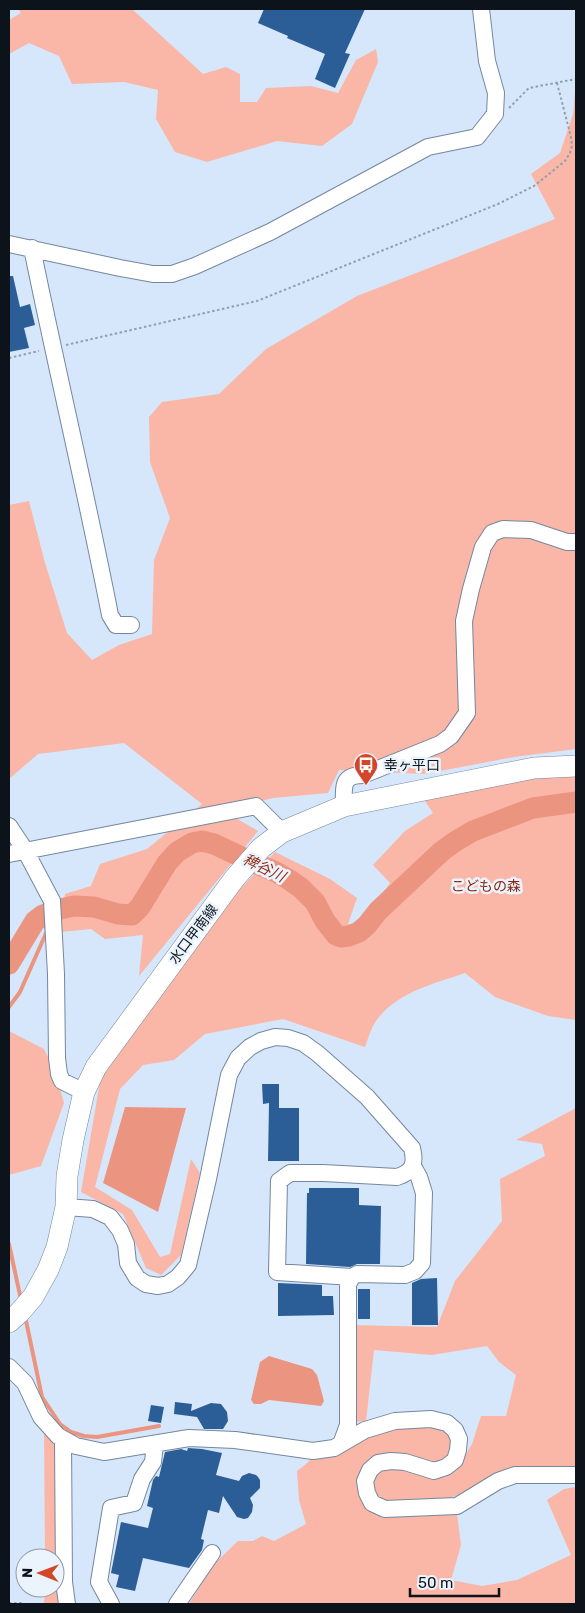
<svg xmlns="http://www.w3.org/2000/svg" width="585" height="1613" viewBox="0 0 585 1613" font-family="Rubik,'Noto Sans JP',sans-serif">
  <rect width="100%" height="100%" fill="#d6e7fb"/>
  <path fill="#fab6a6" d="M 18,9 L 132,9 L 203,74 L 226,67 L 240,74 L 240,102 L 257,102 L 266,88 L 311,86 L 338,93 L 356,60 L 376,49 L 378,62 L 352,124 L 322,146 L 277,141 L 207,162 L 175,152 L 156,119 L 158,90 L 124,82 L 72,84 L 59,56 L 29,43 L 9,54 L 9,20 L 21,13 Z
    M 576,81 L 576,749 L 514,757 L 424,774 L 339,770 L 328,793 L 273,798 L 222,810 L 258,831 L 139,976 L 143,935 L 105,939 L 91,929 L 60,932 L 65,894 L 91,886 L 100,864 L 147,849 L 202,804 L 124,743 L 38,754 L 9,779 L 9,505 L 29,501 L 45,563 L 67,633 L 92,660 L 119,645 L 152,634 L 154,560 L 170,518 L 150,462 L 149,417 L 162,402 L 219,394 L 266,349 L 357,296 L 555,219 L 531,174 L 560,153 L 573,114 Z
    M 576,773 L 576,1020 L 548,1016 L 495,997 L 465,973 C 433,984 397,992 376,1021 C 371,1028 368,1039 365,1047 L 283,1019 L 205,1034 L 174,1060 L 143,1065 L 120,1089 L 95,1187 L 132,1210 L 160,1257 L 170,1254 L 191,1159 L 200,1173 L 181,1255 L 161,1275 L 146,1268 L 123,1214 L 81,1192 L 101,1076 L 197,935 L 275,852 L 330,879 L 357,898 L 348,924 L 359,926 L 390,883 L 373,865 L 405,831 L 433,813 L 421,795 L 537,776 Z
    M 9,1031 L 44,1049 L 55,1071 L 64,1103 L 41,1166 L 9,1175 Z
    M 576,1108 L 576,1471 L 566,1471 L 548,1467 L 515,1467 L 463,1493 L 439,1502 L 377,1502 L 370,1491 L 374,1473 L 390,1463 L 457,1468 L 472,1444 L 481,1416 L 506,1416 L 516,1375 L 499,1362 L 487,1346 L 432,1355 L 374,1350 L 366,1421 L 352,1422 L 351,1325 L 437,1327 L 455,1281 L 502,1221 L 500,1179 L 545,1156 L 542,1144 L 516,1140 Z
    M 442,1424 L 450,1433 L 452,1456 L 430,1466 L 384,1456 L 364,1502 L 382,1518 L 418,1513 L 457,1514 L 461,1545 L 451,1580 L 482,1586 L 517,1580 L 571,1555 L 547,1500 L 564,1489 L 576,1487 L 576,1604 L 189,1604 L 213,1565 L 238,1541 L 253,1541 L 262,1536 L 274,1541 L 306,1524 L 299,1500 L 297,1471 L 306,1464 L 313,1457 L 378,1429 Z
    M 44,1427 L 55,1445 L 56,1576 L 61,1604 L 44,1604 L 45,1588 L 55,1588 L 55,1558 L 45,1558 Z"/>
  <path fill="#eb9581" d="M 125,1107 L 186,1108 L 158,1212 L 103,1183 Z
    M 269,1356 L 312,1369 L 317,1375 L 324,1401 L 321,1406 L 269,1400 L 261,1404 L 254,1404 L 251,1400 L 260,1362 Z"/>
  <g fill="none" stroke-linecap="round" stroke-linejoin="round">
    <path stroke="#eb9581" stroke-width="4" d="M 9,1007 L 20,992 L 47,931 L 43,915
      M 9,1244 L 21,1300
      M 25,1316 L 42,1397 L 60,1424 L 71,1432 L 84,1436 L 97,1437 L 159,1426"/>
    <path stroke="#eb9581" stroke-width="21" d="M 9,964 L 35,921 L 43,915 L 56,910 L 74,906 L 94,907 L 118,914 L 132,915 L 140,907 L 167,863 L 177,852 L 192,843 L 202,841 L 214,844 L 252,862 L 276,872 L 288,879 L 301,888 L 315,902 L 325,921 L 336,935 L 341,937 L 349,936 L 359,932 L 367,925 L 378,911 L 442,851 L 456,841 L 473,831 L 533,808 L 576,802"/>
  </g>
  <path fill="#2b5d97" d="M 264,9 L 365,9 L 345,53 L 350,54 L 335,88 L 315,79 L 325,54 L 287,38 L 288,36 L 258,23 Z
    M 9,276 L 13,276 L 20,307 L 30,304 L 35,325 L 24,328 L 29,348 L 9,352 Z
    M 262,1084 L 279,1084 L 279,1108 L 299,1108 L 299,1161 L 268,1161 L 269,1103 L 263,1104 Z
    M 309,1188 L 359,1188 L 359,1205 L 381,1206 L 380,1264 L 357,1264 L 350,1267 L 306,1264 L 307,1193 L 309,1193 Z
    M 437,1278 L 438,1325 L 412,1325 L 412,1283 L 421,1279 Z
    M 278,1283 L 322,1285 L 322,1296 L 333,1296 L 334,1315 L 278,1316 Z
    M 358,1289 L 370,1289 L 370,1319 L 358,1319 Z
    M 175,1402 L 192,1404 L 191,1411 L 211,1403 L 221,1404 L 227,1412 L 228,1421 L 223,1429 L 204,1429 L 197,1417 L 174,1414 Z
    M 151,1405 L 164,1407 L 161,1423 L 148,1421 Z
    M 188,1448 L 202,1449 L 222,1453 L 216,1475 L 239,1481 L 242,1476 L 249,1473 L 256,1475 L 258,1477 L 260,1480 L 260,1488 L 250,1498 L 253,1505 L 252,1512 L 248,1518 L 244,1519 L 237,1517 L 223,1496 L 219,1513 L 208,1510 L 201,1539 L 204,1540 L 202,1550 L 189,1568 L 143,1558 L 135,1591 L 116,1587 L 119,1575 L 111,1573 L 121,1522 L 148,1528 L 153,1508 L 147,1506 L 153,1480 L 156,1476 L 159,1477 L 165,1452 L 181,1449 L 187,1451 Z"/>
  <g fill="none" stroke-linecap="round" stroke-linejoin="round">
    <g stroke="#74879e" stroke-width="18">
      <path id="minor" d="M 9,244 L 120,268 L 153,274 L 172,274 L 195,266 L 270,232 L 428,147 L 477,137 L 495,114 L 496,93 L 487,61 L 481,9
        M 32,248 C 57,371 86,492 110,615 L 116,625 L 131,625
        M 344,806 C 344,789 340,775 363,775 L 440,744 L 451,736 L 467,713 L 464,621 L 471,589 L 483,547 L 492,533 L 503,529 L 531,530 L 567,542 L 576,542
        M 9,826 L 25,850 L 52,901 L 56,974 L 57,1058 L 59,1074 L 62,1081 L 84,1092
        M 9,854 L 256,806 L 282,832
        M 66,1207 L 93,1209 L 110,1217 L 120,1230 L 126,1244 L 128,1263 L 137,1278 L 146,1284 L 158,1286 L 168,1284 L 178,1277 L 188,1265 L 208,1179 L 229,1075 L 238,1058 L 250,1047 L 261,1041 L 275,1037 L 288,1038 L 303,1043 L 317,1053 L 367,1097 L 412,1148 C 416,1164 413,1172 397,1177 L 323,1173 L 290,1173 L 279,1181 L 277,1272 L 352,1277
        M 9,1367 L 25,1383 L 41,1417 L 58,1436 L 76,1446 L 104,1452 L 189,1438 L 235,1440 L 313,1451 L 334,1448 L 365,1430 L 395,1421 L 431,1419 L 447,1423 L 455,1430 L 459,1439 L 458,1450 L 455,1460 L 446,1467 L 434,1471 L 405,1462 L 391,1461 L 378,1463 L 370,1470 L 365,1481 L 367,1493 L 372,1503 L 385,1509 L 457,1506 L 498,1481 L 515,1475 L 576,1475
        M 63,1439 L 64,1582 L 67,1604
        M 341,1444 L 348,1425 L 348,1284 L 352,1277 L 357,1274 L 405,1275 L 415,1271 L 422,1263 L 424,1193 L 419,1177 L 413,1166
        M 111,1604 L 99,1582 L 111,1508 L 134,1503 L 142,1479 L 153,1462 L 155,1444
        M 177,1604 L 212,1553"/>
    </g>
    <g stroke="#74879e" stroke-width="22">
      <path id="major" d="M 9,1322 L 19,1313 L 33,1297 L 48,1270 L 57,1247 L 66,1207 L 67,1176 L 73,1140 L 84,1092 L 96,1067 L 234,879 L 261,848 L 282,832 L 344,806 L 534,768 L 576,766"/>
    </g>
    <path stroke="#919eae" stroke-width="2" stroke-dasharray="2.5 2.5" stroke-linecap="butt" d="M 509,108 L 529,88 L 576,79
      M 66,345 L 257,301 L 498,204 L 534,186 L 565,161 L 570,153 L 572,146 L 571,137 L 557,83
      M 9,358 L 39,351
      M 9,1603 L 21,1603 L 24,1604"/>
    <use href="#minor" stroke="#fff" stroke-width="16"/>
    <use href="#major" stroke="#fff" stroke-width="21"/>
  </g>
  <defs>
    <g id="bus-pin" transform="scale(1.25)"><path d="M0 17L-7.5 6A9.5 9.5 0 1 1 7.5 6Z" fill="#d24729" stroke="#ebf3fd"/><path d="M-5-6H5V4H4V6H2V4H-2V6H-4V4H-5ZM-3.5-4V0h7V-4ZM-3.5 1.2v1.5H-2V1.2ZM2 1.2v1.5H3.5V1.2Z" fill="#fff"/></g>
  </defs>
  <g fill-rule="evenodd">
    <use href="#bus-pin" x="366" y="765"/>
  </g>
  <g text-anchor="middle" stroke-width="5" stroke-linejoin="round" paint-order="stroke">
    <g font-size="14" fill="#0c131b" stroke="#ebf3fd" text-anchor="start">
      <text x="384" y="770">幸ヶ平口</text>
    </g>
    <g font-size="14" fill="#89250e" stroke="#ebf3fd">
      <text x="486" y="891">こどもの森</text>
    </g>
    <g font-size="14" fill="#0c131b" stroke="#ebf3fd">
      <text transform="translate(193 934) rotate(-53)" y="5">水口甲南線</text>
    </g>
    <g font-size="15" font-style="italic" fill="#94301a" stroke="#ebf3fd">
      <text transform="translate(264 868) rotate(26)" y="5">稗谷川</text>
    </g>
  </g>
  <rect width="585" height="1613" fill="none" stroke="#0c131b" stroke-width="20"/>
  <g transform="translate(40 1573) rotate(271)"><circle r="24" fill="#ebf3fd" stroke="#9299a3"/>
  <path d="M0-4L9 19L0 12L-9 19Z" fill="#d24729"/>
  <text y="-8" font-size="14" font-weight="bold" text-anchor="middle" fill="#0c131b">N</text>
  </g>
  <path d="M410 1588v8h89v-8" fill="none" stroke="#0c131b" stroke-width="2.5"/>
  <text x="418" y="1588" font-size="15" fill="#0c131b" stroke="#ebf3fd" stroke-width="4" paint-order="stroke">50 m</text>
</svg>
